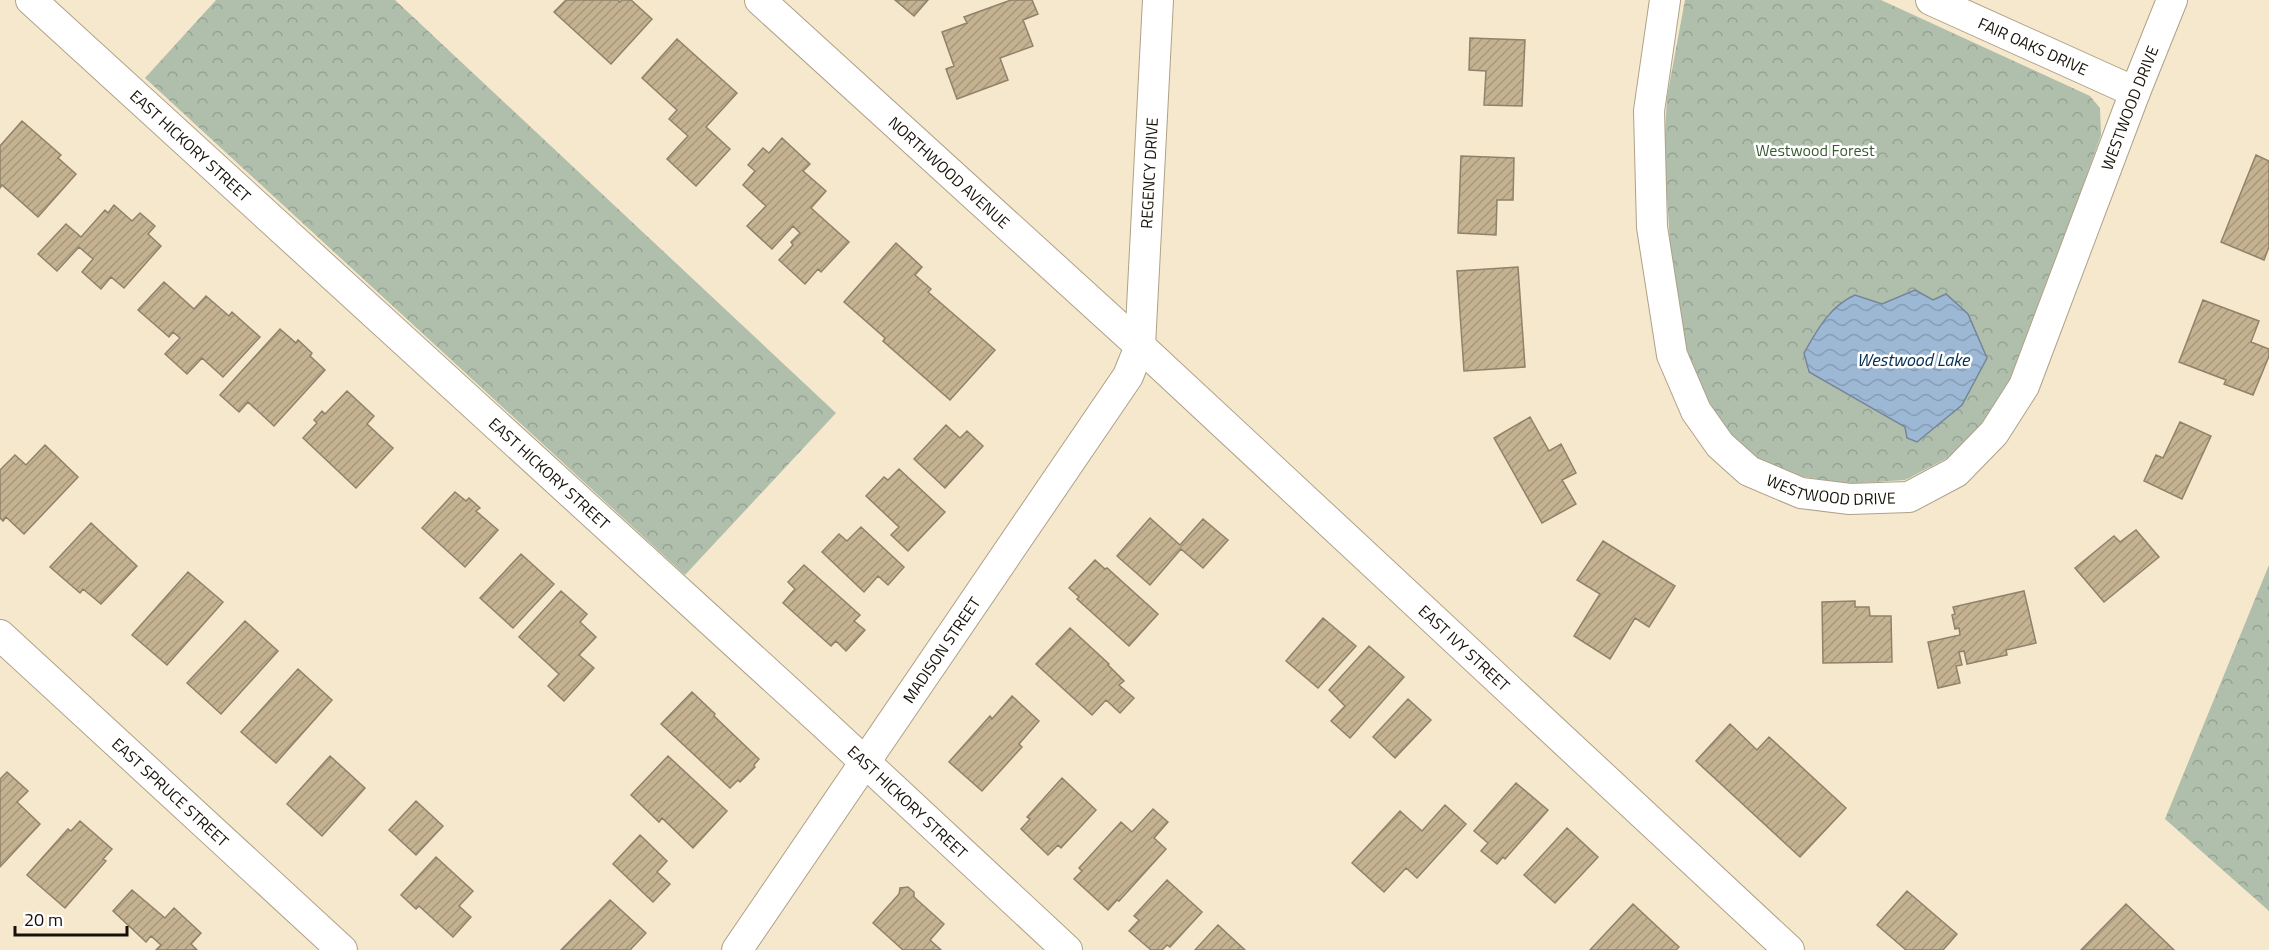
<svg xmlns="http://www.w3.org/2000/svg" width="2269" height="950" viewBox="0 0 2269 950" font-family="'Titillium Web',sans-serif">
  <defs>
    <pattern id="forest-crowns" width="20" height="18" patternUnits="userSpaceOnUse" patternTransform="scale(1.5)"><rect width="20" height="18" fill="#afbfac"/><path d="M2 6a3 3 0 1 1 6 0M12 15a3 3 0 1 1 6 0" fill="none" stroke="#96a393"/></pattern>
    <pattern id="water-waves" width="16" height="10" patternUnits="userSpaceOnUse" patternTransform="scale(1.5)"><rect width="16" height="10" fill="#9db8d5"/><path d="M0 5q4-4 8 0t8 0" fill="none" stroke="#869db6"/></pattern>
    <pattern id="building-hatch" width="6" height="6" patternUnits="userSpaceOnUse" patternTransform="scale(1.5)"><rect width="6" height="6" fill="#c4b290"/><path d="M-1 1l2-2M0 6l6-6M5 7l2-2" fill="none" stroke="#a8987b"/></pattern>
  </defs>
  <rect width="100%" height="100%" fill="#f6e8cd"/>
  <path fill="url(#forest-crowns)" fill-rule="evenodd" d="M 216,0 L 395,0 L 836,413 L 685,575 L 145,78 Z
    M 1685,0 L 1881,0 L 2090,96 L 2100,108 L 2101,135 L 2044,296 L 2016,367 L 1992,419 L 1957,453 L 1905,480 L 1847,484 L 1787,474 L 1753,456 L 1728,432 L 1707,404 L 1689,359 L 1672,275 L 1664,151 L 1667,97 ZM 1855,295 L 1882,304 L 1933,300 L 1968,314 L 1976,333 L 1907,438 L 1905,428 L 1808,372 L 1804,353 Z
    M 2269,565 L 2269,911 L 2165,819 Z"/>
  <path fill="url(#water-waves)" stroke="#758698" stroke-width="1.5" d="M 1915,290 L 1933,300 L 1946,294 L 1968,314 L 1987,358 L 1962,405 L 1917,442 L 1907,438 L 1905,427 L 1809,372 L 1804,353 C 1817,330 1830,306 1855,295 L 1882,304 Z"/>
  <path fill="url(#building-hatch)" stroke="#8f826a" stroke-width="1.5" d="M 566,0 L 618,0 L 620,2 L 622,0 L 631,0 L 652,19 L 611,64 L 554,12 Z
    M 895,0 L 928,0 L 914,16 Z
    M 1011,0 L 1032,0 L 1038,14 L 1023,20 L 1033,46 L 1000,58 L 1008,80 L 957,99 L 946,69 L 954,66 L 942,32 L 967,23 L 964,17 Z
    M 1470,38 L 1525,40 L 1522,106 L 1484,105 L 1486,71 L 1469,70 Z
    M 677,39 L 737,93 L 706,127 L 730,149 L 696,186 L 667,159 L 688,136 L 669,119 L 677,110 L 642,78 Z
    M 22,121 L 61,155 L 58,158 L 76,174 L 38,217 L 2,185 L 0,188 L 0,146 Z
    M 782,138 L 810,164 L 803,171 L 826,191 L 811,208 L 849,242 L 821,272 L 818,269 L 805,284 L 779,260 L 793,245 L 791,242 L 800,233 L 793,226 L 772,249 L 747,226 L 766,206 L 743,185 L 755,171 L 748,165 L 763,148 L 769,153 Z
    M 2256,155 L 2269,161 L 2269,247 L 2264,260 L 2221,242 Z
    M 1461,156 L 1514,158 L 1513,200 L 1497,200 L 1496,235 L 1458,233 Z
    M 114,205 L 132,221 L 140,213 L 155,226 L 148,234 L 161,246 L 124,288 L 111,277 L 101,289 L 82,272 L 93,259 L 79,247 L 57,271 L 38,254 L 66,224 L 81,237 L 105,210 L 108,213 Z
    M 896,243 L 922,267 L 915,275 L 931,289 L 928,292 L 995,350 L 950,400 L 883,341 L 885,338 L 844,302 Z
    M 1518,267 L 1525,367 L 1464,371 L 1457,271 Z
    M 164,282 L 194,309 L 206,296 L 229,316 L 232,312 L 260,337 L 223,377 L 202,358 L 187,374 L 165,354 L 180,338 L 173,332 L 169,337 L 138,310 Z
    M 2203,300 L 2259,321 L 2251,342 L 2269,349 L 2269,356 L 2253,395 L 2224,384 L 2226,380 L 2179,362 Z
    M 280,329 L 296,343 L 298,340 L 312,353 L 310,356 L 325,370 L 274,426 L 248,402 L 239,412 L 220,395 Z
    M 347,391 L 374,416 L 367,424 L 393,448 L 356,488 L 303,438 L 317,423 L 314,420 L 322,411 L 325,414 Z
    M 1530,417 L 1549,451 L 1561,444 L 1576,473 L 1562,480 L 1576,504 L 1542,523 L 1494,438 Z
    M 2180,422 L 2211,436 L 2182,499 L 2144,481 L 2156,455 L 2163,458 Z
    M 946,425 L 960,438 L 967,431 L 983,446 L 945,488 L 914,459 Z
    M 45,445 L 78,477 L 24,534 L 6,517 L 3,521 L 0,518 L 0,470 L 15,455 L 26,465 Z
    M 899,469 L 945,512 L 908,551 L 891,535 L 899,527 L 866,496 L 884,477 L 888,480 Z
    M 455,492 L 466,501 L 469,498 L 480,508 L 476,511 L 498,530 L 465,567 L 422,528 Z
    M 1150,518 L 1180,545 L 1203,519 L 1228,540 L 1203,568 L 1181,549 L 1150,585 L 1117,556 Z
    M 91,523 L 137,566 L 101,604 L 83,589 L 80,593 L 50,567 Z
    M 861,527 L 904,567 L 888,585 L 878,576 L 864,592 L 822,552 L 839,534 L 847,541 Z
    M 2136,530 L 2159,557 L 2104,602 L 2075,568 L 2114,536 L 2120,542 Z
    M 1603,541 L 1675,586 L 1649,627 L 1635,618 L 1610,659 L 1574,636 L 1600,594 L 1577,580 Z
    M 521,554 L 554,584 L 513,628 L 480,598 Z
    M 1095,560 L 1105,569 L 1107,568 L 1158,614 L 1129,646 L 1077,599 L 1079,597 L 1069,588 Z
    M 804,565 L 860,615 L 854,621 L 865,630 L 846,651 L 836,641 L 831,646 L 783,603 L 795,589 L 788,582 Z
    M 188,572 L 223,602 L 167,665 L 132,635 Z
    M 561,591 L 587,614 L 580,622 L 596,637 L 579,655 L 594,668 L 564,701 L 548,686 L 559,674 L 519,637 Z
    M 2024,591 L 2036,643 L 2006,650 L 2007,655 L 1967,664 L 1964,651 L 1959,652 L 1962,665 L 1956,666 L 1960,683 L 1938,688 L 1928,642 L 1960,635 L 1959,628 L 1955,629 L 1952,615 L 1955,614 L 1953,607 Z
    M 1855,601 L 1855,607 L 1869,607 L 1870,616 L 1891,616 L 1892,662 L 1823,663 L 1822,602 Z
    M 1323,618 L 1356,646 L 1318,688 L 1286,661 Z
    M 245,621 L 278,651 L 221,714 L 187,683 Z
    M 1070,628 L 1109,664 L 1108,665 L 1124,681 L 1119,685 L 1134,698 L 1120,713 L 1106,700 L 1092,715 L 1036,664 Z
    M 1369,646 L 1404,677 L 1350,738 L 1331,721 L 1345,706 L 1329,690 Z
    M 298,669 L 332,700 L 276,763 L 241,732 Z
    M 692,692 L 715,714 L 714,716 L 759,759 L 754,765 L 755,767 L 740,782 L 738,780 L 730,788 L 661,724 Z
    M 1012,696 L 1039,721 L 1019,744 L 1022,747 L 982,791 L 949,762 L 990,716 L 992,719 Z
    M 1408,699 L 1431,720 L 1395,758 L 1373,737 Z
    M 1730,724 L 1757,750 L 1769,737 L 1846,808 L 1800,857 L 1696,761 Z
    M 330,756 L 365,788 L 322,836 L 287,804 Z
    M 668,756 L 727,811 L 693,848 L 662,818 L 659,822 L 631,795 Z
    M 7,772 L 28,791 L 17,802 L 40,824 L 0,867 L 0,779 Z
    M 1062,778 L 1096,810 L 1061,848 L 1058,845 L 1048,855 L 1021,829 L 1030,819 L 1027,817 Z
    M 1516,783 L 1548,810 L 1505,859 L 1503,857 L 1497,864 L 1481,851 L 1488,843 L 1474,831 Z
    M 416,801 L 443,826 L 416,855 L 389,830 Z
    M 1445,805 L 1466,824 L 1417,878 L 1406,868 L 1384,892 L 1352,863 L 1400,811 L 1422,831 Z
    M 1153,809 L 1168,822 L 1154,838 L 1166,849 L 1119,901 L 1117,900 L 1108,910 L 1074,879 L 1082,871 L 1079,868 L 1121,822 L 1132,832 Z
    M 80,821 L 112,849 L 103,859 L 106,861 L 65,908 L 27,875 L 68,829 L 71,831 Z
    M 1567,828 L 1598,857 L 1555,903 L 1524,875 Z
    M 640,835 L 667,861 L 657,872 L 670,884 L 653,902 L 613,864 Z
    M 436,857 L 473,891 L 459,906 L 471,917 L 453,937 L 419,906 L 416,909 L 401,895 Z
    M 1167,880 L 1202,912 L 1170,947 L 1167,945 L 1162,950 L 1151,950 L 1129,931 L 1139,920 L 1134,916 Z
    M 908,887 L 914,892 L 914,897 L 944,924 L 930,940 L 941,950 L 903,950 L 873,923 L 899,894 L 900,888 Z
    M 132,890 L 165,918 L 174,908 L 201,933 L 191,944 L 197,950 L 156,950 L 161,945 L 151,936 L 146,942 L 113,911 Z
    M 1907,891 L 1957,934 L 1943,950 L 1906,950 L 1877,925 Z
    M 610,900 L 646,933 L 630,950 L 561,950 Z
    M 1633,904 L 1679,947 L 1676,950 L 1590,950 Z
    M 2126,904 L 2174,950 L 2081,950 Z
    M 1218,925 L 1245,950 L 1195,950 Z"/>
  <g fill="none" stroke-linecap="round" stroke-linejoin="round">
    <g stroke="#afa188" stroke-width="32">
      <g id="minor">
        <path id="s1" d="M 31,0 L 824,724 L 1067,950"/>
        <path id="s2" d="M 760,0 L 1140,346 L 1789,950"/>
        <path id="s3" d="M 1665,0 L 1649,111 L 1652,227 L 1672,355 L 1696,411 L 1720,445 L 1749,471 L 1801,493 L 1850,499 L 1909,497 L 1956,472 L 1994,433 L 2024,386 L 2135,92 L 2172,0"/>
        <path id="s4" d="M 1931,0 L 2135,92"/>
        <path id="s5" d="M 0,635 L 342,950"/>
        <path id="s6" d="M 737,950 L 1128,376 L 1140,346 L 1158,0"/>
      </g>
    </g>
    <use href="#minor" stroke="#fff" stroke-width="30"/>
  </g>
  <g text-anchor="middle" stroke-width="5" stroke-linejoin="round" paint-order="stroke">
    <g font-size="16" fill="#171209" stroke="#fff">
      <text dy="6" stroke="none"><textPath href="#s4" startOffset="112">FAIR OAKS DRIVE</textPath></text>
      <text dy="6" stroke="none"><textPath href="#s3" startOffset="1125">WESTWOOD DRIVE</textPath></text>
      <text dy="6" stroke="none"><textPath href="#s1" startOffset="216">EAST HICKORY STREET</textPath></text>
      <text dy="6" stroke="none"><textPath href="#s2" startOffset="256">NORTHWOOD AVENUE</textPath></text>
      <text dy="6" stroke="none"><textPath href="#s6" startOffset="900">REGENCY DRIVE</textPath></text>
      <text dy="6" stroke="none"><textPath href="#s1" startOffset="702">EAST HICKORY STREET</textPath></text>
      <text dy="6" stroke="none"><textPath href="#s3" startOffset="585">WESTWOOD DRIVE</textPath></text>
      <text dy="6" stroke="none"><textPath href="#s2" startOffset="957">EAST IVY STREET</textPath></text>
      <text dy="6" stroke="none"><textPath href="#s6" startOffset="363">MADISON STREET</textPath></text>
      <text dy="6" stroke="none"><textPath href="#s5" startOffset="232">EAST SPRUCE STREET</textPath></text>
      <text dy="6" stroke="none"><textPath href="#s1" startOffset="1188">EAST HICKORY STREET</textPath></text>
    </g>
    <g font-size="16" fill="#375b2f" stroke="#fff">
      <text x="1815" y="156">Westwood Forest</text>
    </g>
    <g font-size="18" font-style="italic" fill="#042f54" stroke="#fff">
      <text x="1913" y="366">Westwood Lake</text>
    </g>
  </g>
  <path d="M15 926v9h112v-9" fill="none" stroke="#171209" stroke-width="3"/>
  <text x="24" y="926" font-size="18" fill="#171209" stroke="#ffffff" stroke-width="4.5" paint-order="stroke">20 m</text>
</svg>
